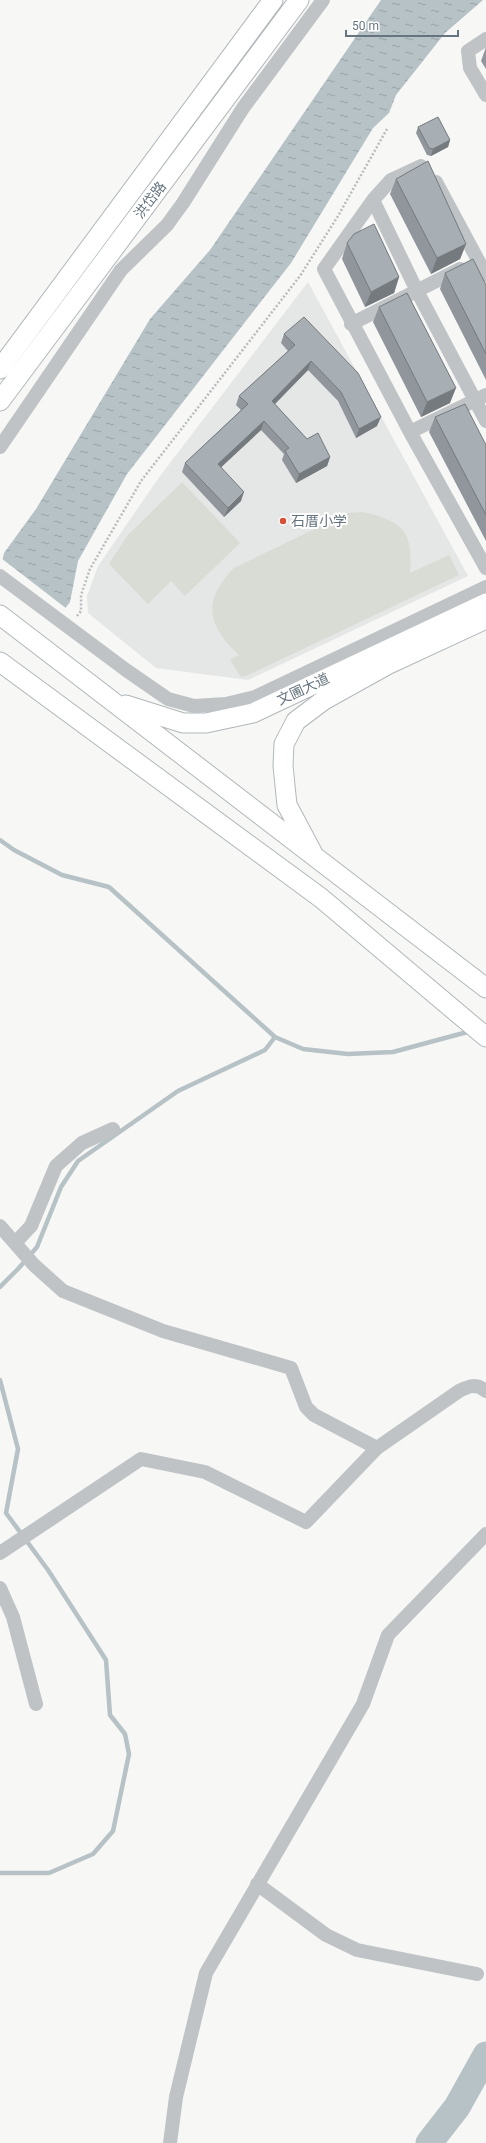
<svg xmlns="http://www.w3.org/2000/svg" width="486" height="2143" viewBox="0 0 486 2143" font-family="Roboto,'Noto Sans SC',sans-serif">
  <defs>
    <pattern id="water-ripples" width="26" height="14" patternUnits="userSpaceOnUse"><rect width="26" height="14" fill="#b6c2c6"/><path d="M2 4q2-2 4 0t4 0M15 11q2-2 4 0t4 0" fill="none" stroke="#98a2a6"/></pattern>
  </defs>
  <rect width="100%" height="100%" fill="#f7f7f5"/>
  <path fill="#e5e6e6" d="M 308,282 L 468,576 L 248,680 L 156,668 L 88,613 L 87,596 L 98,566 L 160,476 Z"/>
  <path fill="#d8dcd4" d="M 182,482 L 240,543 L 185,596 L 171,581 L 148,604 L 109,564 L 127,536 Z
    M 363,512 C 404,522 413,531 410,573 L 449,555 L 459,575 L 246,676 L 241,677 L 230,660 L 239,655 C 207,626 202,600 234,568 L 348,513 Z"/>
  <path fill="url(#water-ripples)" d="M 381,0 L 483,0 L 445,33 L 396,95 L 389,113 L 373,128 L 291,263 L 127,474 L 78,561 L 70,602 L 0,694 L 0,570 L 4,553 L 36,509 L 150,319 L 210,250 Z"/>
  <path fill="#f7f7f5" d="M 1,558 L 67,609 L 0,696 L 0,561 Z"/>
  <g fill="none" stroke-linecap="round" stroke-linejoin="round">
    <path stroke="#b6c2c6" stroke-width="4.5" d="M 0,840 L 14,850 L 62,875 L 109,887 L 275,1037 L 303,1049 L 348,1054 L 393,1052 L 471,1031
      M 0,1287 L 18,1269 L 37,1247 L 61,1187 L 78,1161 L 178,1091 L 265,1050 L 275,1037
      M 0,1380 L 18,1449 L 6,1513 L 48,1570 L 106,1660 L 110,1715 L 125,1734 L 129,1754 L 113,1831 L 93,1854 L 49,1873 L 0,1873"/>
    <path stroke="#b6c2c6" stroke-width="27" d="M 429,2143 L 457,2107 L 486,2055"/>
    <g stroke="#b1b7bb" stroke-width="21">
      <path id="secondary" d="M 0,369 L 273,0
        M 0,401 L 299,0
        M 0,615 L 486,988
        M 0,662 L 321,898 L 486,1037
        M 126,705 L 183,723 L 206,723 L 253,713 L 486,603
        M 312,852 L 287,805 L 283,766 L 284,744 L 296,721 L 324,700 L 387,665 L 486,619"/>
    </g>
    <path stroke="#b9bcbe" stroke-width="2.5" stroke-dasharray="2 2" stroke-linecap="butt" d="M 77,616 L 81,611 L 81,595 L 90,569 L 141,481 L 300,276 L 338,216 L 387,129"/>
    <path stroke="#bfc3c6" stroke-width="14" d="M 486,39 L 468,51 L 470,68 L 486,95
      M 421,166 L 391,180 L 373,200 L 324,269 L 410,432 L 486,568
      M 436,182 L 486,275
      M 373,200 L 417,291 L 486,421
      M 351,324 L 460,269
      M 410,432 L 486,395
      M 0,447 L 121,270 L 167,225 L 183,203 L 243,108 L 323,0
      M 0,576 L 126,670 L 168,699 L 194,706 L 226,704 L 255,697 L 486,587
      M 0,1226 L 34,1265 L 63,1291 L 163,1331 L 291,1368 L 306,1407 L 314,1415 L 377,1448
      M 15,1243 L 31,1226 L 56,1166 L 82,1143 L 113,1129
      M 0,1553 L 141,1459 L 205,1472 L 306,1522 L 377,1448 L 459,1391 C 469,1386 476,1383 486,1391
      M 0,1588 L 13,1617 L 36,1704
      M 257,1884 L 326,1935 L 357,1950 L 477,1974
      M 170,2143 L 176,2097 L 206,1973 L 363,1704 L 388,1635 L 486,1534"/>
    <use href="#secondary" stroke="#fff" stroke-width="19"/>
  </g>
  <path fill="#90969b" d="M 486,47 L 486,69 L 481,61 Z
    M 418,127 L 450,140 L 448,147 L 431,156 L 427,155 L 416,133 Z
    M 396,179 L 466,244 L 460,259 L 431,274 L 390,194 Z
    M 347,243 L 399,277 L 394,293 L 365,307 L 342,259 Z
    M 445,273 L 486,285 L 486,380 L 440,289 Z
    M 379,307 L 450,403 L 421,417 L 373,322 Z
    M 284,334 L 377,426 L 356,438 L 338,401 L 308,370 L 275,404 L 307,439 L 330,457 L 327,466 L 296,483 L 282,460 L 284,454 L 261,430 L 221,467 L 241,501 L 224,517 L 182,472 L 185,463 L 241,410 L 236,405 L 239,396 L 288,351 L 281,343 Z
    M 435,417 L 486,445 L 486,541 L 429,432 Z"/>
  <path fill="#757a7e" d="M 450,140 L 448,147 L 431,156 L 433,149 Z
    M 466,244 L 460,259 L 431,274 L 437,258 Z
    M 399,277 L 394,293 L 365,307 L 371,292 Z
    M 311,361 L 308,370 L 269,410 L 272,401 Z
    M 456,388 L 450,403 L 421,417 L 427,402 Z
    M 381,417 L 377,426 L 356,438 L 359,429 Z
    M 264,421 L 261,430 L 215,473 L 218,464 Z
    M 330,457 L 327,466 L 296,483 L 299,474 Z
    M 244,492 L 241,501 L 224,517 L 228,508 Z"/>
  <path fill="#a7aeb4" stroke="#757a7e" d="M 438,117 L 450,140 L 433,149 L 429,148 L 418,127 Z
    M 428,161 L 466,244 L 437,258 L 396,179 Z
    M 374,224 L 399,277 L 371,292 L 347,243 L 354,234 Z
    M 473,259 L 486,285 L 486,354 L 445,273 Z
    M 407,293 L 456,388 L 427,402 L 379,307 Z
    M 304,317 L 358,373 L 381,417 L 359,429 L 341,392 L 311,361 L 272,401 L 307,439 L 318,433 L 330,457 L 299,474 L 285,451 L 289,448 L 264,421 L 218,464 L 244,492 L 228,508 L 185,463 L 248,404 L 239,396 L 295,345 L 284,334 Z
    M 465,404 L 486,445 L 486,515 L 435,417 Z"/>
  <circle fill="#d65137" stroke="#fff" stroke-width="1.5" cx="283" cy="521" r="4"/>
  <g text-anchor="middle" stroke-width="4" stroke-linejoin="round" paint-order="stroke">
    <g font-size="14" fill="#65747e" stroke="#fff">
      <text transform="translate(150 200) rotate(-53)" y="5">洪岱路</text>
      <text transform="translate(303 689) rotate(-25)" y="5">文圃大道</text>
    </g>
    <g font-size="14" fill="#65747e" stroke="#fff" text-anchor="start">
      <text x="291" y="526">石厝小学</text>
    </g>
  </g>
  <path d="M346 30v6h112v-6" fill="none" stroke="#65747e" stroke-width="2"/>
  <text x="352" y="30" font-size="12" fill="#65747e" stroke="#ffffff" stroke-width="3" paint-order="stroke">50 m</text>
</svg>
